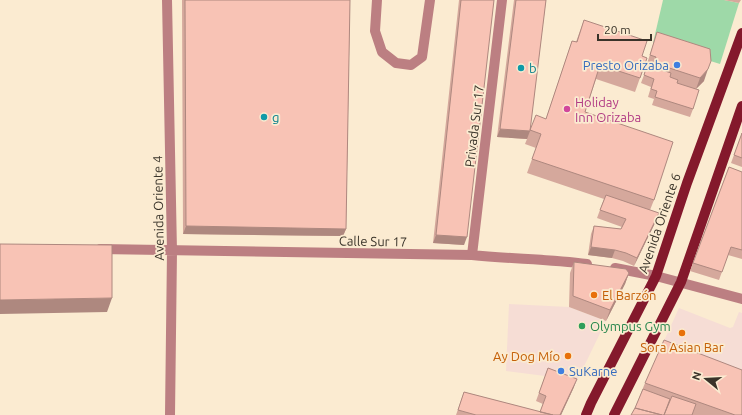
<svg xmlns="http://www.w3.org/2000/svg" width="742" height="415" viewBox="0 0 742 415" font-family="Ubuntu,sans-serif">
  <rect width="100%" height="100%" fill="#fbebd1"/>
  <path fill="#f6ddd5" d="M 509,304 L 569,307 L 606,321 L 574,387 L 545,376 L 506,371 Z
    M 679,308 L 730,328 L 733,327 L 739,312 L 742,313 L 742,385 L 658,354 Z"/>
  <path fill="#9ed9a8" d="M 663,0 L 724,0 L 739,3 L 720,64 L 653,43 Z"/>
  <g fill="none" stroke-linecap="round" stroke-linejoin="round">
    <path stroke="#bc7f82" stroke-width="10" d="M 167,0 L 172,251 L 170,415
      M 377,0 L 375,31 L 382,52 L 396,63 L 411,65 L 422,57 L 430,0
      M 100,249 L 472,255 C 510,259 549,259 587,264
      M 472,255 L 502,0
      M 615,268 L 656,276 L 742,299"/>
    <path stroke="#84192c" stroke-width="10" d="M 586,415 L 591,403 L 656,276 L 687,183 L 742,33
      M 614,415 L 681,282 L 742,106"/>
  </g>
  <path fill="#d5a89c" d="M 182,0 L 350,0 L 346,229 L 343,236 L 183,234 Z
    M 459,0 L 494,0 L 464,245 L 433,243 Z
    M 514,0 L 546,0 L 530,129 L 546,119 L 572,41 L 576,42 L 584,20 L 642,56 L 647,58 L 635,92 L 596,79 L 585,112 L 654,200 L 650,210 L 659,213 L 656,221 L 634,266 L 623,261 L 612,258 L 588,255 L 591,234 L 594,226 L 621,229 L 622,227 L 597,218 L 604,199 L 527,173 L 536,148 L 525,144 L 527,139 L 497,137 Z
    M 724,0 L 741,0 L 739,3 Z
    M 657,32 L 704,81 L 696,89 L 693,109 L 690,117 L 652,105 L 654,99 L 648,97 L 651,87 L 641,83 L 647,67 L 646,67 Z
    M 742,133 L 742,167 L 731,163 Z
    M 729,167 L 742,172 L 742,259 L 728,255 L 719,280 L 690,271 Z
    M 574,262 L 629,273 L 625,284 L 606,321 L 569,307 L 570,273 Z
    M 548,368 L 574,387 L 561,415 L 456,415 L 464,392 L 540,412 L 543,404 L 536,401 Z
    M 645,383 L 742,415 L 631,415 L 635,408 Z"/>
  <path fill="#ae887f" d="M 708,69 L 704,81 L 696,89 L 700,78 Z
    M 500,129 L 530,131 L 527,139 L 497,137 Z
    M 659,213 L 656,221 L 634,266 L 637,258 Z
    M 186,226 L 346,229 L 343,236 L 183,234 Z
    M 436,235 L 467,237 L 464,245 L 433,243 Z
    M 591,247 L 615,250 L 612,258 L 588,255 Z
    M 629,273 L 625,284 L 606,321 L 610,310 Z
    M 112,298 L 107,312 L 0,314 L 0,300 Z
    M 577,379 L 574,387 L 561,415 L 560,415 Z"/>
  <path fill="#f8c3b5" stroke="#ae887f" d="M 185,0 L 350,0 L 346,229 L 186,226 Z
    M 461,0 L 494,0 L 467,237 L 436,235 Z
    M 516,0 L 546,0 L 530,131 L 500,129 Z
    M 584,20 L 647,41 L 642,56 L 647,58 L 640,78 L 600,65 L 585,112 L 673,142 L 654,200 L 532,159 L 541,134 L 530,130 L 536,115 L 546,119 L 572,41 L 577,42 Z
    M 657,32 L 710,49 L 711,61 L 708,69 L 700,78 L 654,63 L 656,57 L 650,55 Z
    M 647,65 L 671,73 L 670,77 L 678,80 L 677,83 L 699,90 L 693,109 L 655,97 L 657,91 L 651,89 L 654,79 L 644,75 Z
    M 742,133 L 742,158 L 734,155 Z
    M 729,167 L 742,172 L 742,250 L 731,247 L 722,272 L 693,263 Z
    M 606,195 L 659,213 L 637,258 L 626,253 L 615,250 L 591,247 L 594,226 L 621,229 L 626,219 L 600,210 Z
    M 0,244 L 112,245 L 112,298 L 0,300 Z
    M 574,262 L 626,269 L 629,273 L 610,310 L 573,296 Z
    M 664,340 L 742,370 L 742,415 L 735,415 L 645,383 Z
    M 548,368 L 577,379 L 560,415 L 553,415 L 540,412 L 546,396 L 539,393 Z
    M 643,389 L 670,399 L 664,415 L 662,415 L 635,408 Z
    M 464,392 L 553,415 L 476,415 L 458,410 Z
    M 672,396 L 696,404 L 692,415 L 664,415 Z
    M 635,408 L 662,415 L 631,415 Z"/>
  <g fill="#3f7fe0" stroke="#fbebd1" stroke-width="1.5">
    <circle cx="677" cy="65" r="4"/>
    <circle cx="561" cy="371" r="4"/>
  </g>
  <g fill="#0f9aa8" stroke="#fbebd1" stroke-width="1.5">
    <circle cx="521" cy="68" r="4"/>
    <circle cx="264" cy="117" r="4"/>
  </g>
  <circle fill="#d1479c" stroke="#fbebd1" stroke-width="1.5" cx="567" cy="109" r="4"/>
  <g fill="#e8710a" stroke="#fbebd1" stroke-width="1.5">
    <circle cx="594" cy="295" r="4"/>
    <circle cx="682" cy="333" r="4"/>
    <circle cx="568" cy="356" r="4"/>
  </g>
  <circle fill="#2e9e5b" stroke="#fbebd1" stroke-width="1.5" cx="582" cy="326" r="4"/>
  <g text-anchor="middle" stroke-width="3.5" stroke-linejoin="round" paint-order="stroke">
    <g font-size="13" fill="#366cbe" stroke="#fbebd1" text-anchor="end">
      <text x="669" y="70">Presto Orizaba</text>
      <text x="569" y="376" text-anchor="start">SuKarne</text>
    </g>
    <g font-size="13" fill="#0d838f" stroke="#fbebd1" text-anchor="start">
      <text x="529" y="73">b</text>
      <text x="272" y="122">g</text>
    </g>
    <g font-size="13" fill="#b23c85" stroke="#fbebd1" text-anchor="start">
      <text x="575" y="107">Holiday<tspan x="575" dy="15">Inn Orizaba</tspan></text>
    </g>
    <g font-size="13" fill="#393329" stroke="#fbebd1">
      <text transform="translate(474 126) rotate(-83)" y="5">Privada Sur 17</text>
      <text transform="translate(158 208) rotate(-91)" y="5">Avenida Oriente 4</text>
      <text transform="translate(659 223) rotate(-71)" y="5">Avenida Oriente 6</text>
      <text transform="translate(373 241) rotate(1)" y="5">Calle Sur 17</text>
    </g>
    <g font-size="13" fill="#c56008" stroke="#fbebd1" text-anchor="start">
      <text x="602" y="300">El Barzón</text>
      <text x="682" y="352" text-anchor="middle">Sora Asian Bar</text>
      <text x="560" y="361" text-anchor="end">Ay Dog Mío</text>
    </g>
    <g font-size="13" fill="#27864d" stroke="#fbebd1" text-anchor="start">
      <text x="590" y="331">Olympus Gym</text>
    </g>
  </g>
  <g transform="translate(706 379) rotate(288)" stroke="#fbebd1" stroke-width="3" paint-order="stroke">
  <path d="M0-3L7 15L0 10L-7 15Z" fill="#393329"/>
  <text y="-6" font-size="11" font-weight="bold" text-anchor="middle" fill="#393329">N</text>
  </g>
  <path d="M598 34v6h53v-6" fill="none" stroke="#393329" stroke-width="2"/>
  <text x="604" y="34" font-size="12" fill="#393329" stroke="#fbebd1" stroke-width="3" paint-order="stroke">20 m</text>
</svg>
